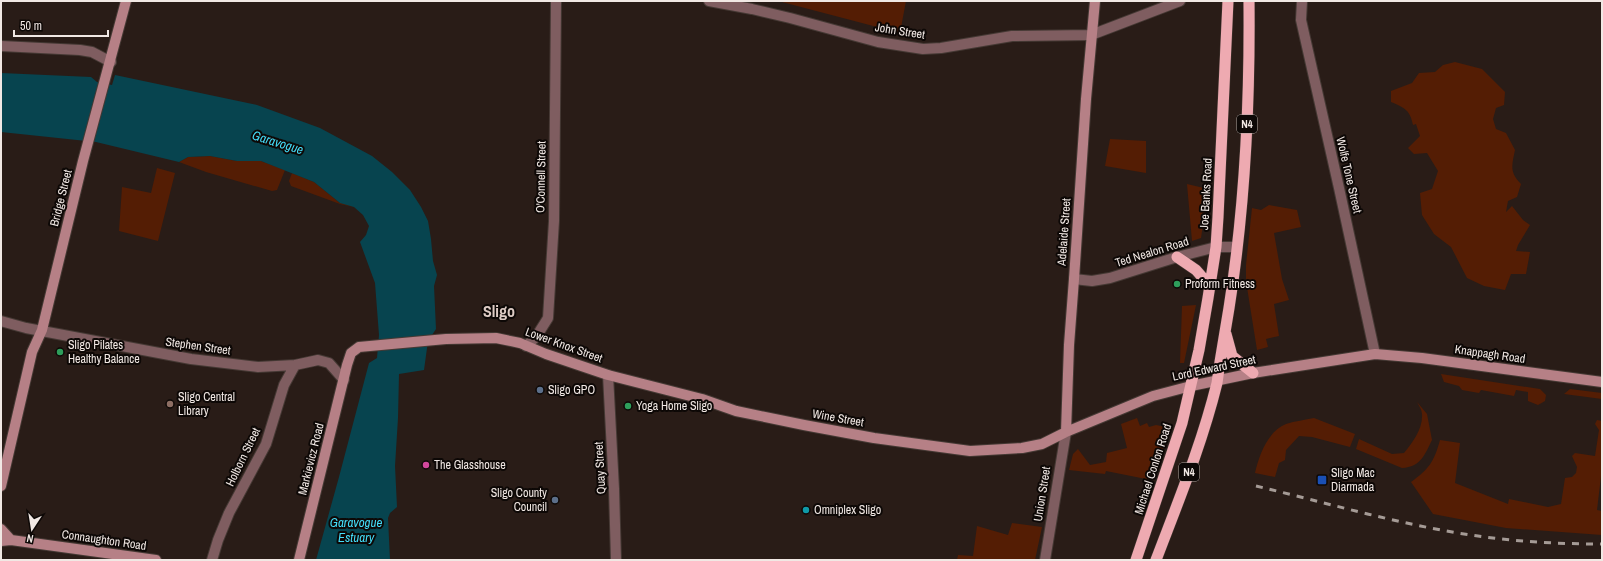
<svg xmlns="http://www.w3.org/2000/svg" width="1603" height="561" viewBox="0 0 1603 561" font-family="'Archivo Narrow',sans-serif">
  <rect width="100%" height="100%" fill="#291c17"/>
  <path fill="#541d04" d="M 783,1 L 906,1 L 900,33 L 782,2 Z
    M 1455,62 L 1482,69 L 1505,92 L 1504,105 L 1496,108 L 1493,119 L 1496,129 L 1506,133 L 1515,150 C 1512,165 1509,172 1521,184 L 1517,197 L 1508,201 L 1506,212 L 1512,206 L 1523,220 L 1530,225 L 1518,245 L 1516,251 L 1530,252 L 1526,274 L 1511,274 L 1505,290 L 1484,286 L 1467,278 L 1451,247 L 1434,234 L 1422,215 L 1420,193 L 1432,189 L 1438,171 L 1427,153 L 1414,154 L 1408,148 L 1420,136 L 1416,124 L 1413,125 C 1410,110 1405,108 1391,102 L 1391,91 L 1412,83 L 1419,73 L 1435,72 L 1443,65 Z
    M 1110,139 L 1146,141 L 1146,173 L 1105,166 Z
    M 210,156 L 237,161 L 261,161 L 285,170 L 277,190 L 272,191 L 206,172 L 179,162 L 188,157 Z
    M 157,168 L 175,173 L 158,241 L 119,231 L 122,187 L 151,193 Z
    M 292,173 L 314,182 L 340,203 L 354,207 L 340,204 L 291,186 L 289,181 Z
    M 1187,184 L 1208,189 L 1201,238 L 1192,241 Z
    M 1269,205 L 1297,210 L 1301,227 L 1274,233 L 1282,279 L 1289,300 L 1274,304 L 1279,336 L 1266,339 L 1268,347 L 1257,350 L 1246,281 L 1246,265 L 1252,208 L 1261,210 Z
    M 1196,305 L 1184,363 L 1180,363 L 1182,306 Z
    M 1441,374 L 1540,389 L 1546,395 L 1545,401 L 1538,405 L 1528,401 L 1528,392 L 1516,390 L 1514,396 L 1481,390 L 1479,393 L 1462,390 L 1459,386 L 1444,382 Z
    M 1570,389 L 1602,393 L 1602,399 L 1564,394 Z
    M 1417,402 L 1427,414 L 1432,440 C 1425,454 1421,467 1402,468 L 1356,449 L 1359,439 L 1392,454 L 1404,453 C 1413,442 1423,429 1422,414 C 1422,410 1419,406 1417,402 Z
    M 1137,418 L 1140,426 L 1147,423 L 1149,427 L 1156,425 L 1171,428 L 1151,480 L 1106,471 L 1105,474 L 1069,470 L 1073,454 L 1078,449 L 1090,465 L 1106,462 L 1107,453 L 1127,448 L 1121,424 Z
    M 1314,418 L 1355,434 L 1350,447 L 1312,437 L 1299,436 L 1286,450 L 1285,460 L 1279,463 L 1275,477 L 1255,473 C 1259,455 1268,431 1286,424 C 1295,421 1305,420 1314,418 Z
    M 1597,420 L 1602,421 L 1602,468 L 1597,510 L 1602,511 L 1602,535 L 1506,528 L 1433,514 L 1411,482 C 1429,469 1434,462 1440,440 L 1460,443 L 1455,483 L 1508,504 L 1509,499 L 1548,507 L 1561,504 L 1565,478 L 1572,477 L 1576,473 L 1577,467 L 1572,456 L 1575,453 L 1595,456 L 1599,430 L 1595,424 Z
    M 1012,523 L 1042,527 L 1035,560 L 957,560 L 958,555 L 973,556 L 977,526 L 1008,535 Z"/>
  <path fill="#07444f" d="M 1,73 L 91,77 L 97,82 L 112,85 L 115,75 L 257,105 L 320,128 L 372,156 L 392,172 L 410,190 L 421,207 L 428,221 L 431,239 L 433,261 L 437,275 L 434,286 L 436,329 L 428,341 L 424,370 L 399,374 L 398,418 L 395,466 L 397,507 L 390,513 L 388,518 L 390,560 L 316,560 L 339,477 L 369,363 L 377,358 L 379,335 L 375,283 L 360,242 L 366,235 L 369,226 L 363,215 L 354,207 L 340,203 L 314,182 L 261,161 L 237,161 L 210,156 L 188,157 L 179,162 L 96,142 L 1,132 Z"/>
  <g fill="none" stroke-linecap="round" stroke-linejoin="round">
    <g stroke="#453934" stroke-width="12">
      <path id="tertiary" d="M 709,1 L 752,9 L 790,18 L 878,42 L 923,49 L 941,48 L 1012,36 L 1091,35 L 1180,1
        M 1302,1 L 1301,20 L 1339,188 L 1375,354
        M 1,46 L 80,50 L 92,52 L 111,62
        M 1074,279 L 1092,281 L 1110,278 L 1177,257 L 1216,247 L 1237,247
        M 1,321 L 26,328 L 191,359 L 258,367 L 295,365 L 318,360 L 329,363 L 344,380
        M 526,346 L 536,337 L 548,318 L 554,221 L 556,1
        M 608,375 L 614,489 L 616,560
        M 212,560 L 218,540 L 229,513 L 266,444 L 284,385 L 295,365
        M 1045,560 L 1066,432"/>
    </g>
    <g stroke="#453934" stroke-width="12">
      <path id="secondary" d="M 1066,432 L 1069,345 L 1074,279 L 1086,99 L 1095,1
        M 1,486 L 32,352 L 42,330 L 83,161 L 126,1
        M 1,529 L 11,540
        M 1,541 L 11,540 L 156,560
        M 299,560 L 347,365 L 351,353 L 359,347 L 446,339 L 496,338 L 520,343 L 546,354 L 608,375 L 702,399 L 736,411 L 804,425 L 874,438 L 970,451 L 1022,448 L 1042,444 L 1066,432 L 1153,396 L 1191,386 L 1253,373 L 1375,354 L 1422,358 L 1602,382"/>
    </g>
    <g stroke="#453934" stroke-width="12">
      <path id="trunk" d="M 1177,257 L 1196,270 L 1210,286
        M 1226,334 L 1232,356 L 1253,373
        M 1136,560 L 1182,423 L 1199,350 L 1208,298 L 1216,247 L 1218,217 L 1228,1
        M 1156,560 C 1178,502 1202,444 1217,383 C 1218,376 1219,369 1220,362 C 1223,344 1226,326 1229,308 C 1245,207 1250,104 1249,1"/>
    </g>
    <use href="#tertiary" stroke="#7f5d60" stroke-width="10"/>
    <use href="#secondary" stroke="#b68086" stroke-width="10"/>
    <use href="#trunk" stroke="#eeaab1" stroke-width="11"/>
    <path stroke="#a59b96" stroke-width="3" stroke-dasharray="7 7" stroke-linecap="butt" d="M 1256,486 C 1328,503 1404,526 1478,536 C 1519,542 1561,544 1602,544"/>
  </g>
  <g fill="#2e9e5b" stroke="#0d0806" stroke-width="1.5">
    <circle cx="1177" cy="284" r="4"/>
    <circle cx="60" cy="352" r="4"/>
    <circle cx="628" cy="406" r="4"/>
  </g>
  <g fill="#5c6f8a" stroke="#0d0806" stroke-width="1.5">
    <circle cx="540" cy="390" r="4"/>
    <circle cx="555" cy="500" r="4"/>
  </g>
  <circle fill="#8d6e63" stroke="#0d0806" stroke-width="1.5" cx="170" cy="404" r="4"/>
  <circle fill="#d1479c" stroke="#0d0806" stroke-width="1.5" cx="426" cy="465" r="4"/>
  <rect fill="#1a4fb4" stroke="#0d0806" stroke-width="1.5" x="1317" y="475" width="10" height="10" rx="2"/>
  <circle fill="#0f9aa8" stroke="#0d0806" stroke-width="1.5" cx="806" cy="510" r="4"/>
  <g text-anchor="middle" stroke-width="4" stroke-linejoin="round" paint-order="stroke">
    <g fill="#0d0806" stroke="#ada5a1" stroke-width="1">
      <rect x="1237" y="115" width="20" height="18" rx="3"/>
      <rect x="1179" y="463" width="20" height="18" rx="3"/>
    </g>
    <g font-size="11" font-weight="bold" fill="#f1e8e4">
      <text x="1247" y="128">N4</text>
      <text x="1189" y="476">N4</text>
    </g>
    <g font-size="12" fill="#f1e8e4" stroke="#0d0806">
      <text transform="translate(900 31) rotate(9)" y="4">John Street</text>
      <text transform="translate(1349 175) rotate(77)" y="4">Wolfe Tone Street</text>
      <text transform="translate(541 177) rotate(-89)" y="4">O'Connell Street</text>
      <text transform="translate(1206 194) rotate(-87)" y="4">Joe Banks Road</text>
      <text transform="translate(61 198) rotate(-76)" y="4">Bridge Street</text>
      <text transform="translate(1064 232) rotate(-86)" y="4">Adelaide Street</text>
      <text transform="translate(1152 252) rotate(-17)" y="4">Ted Nealon Road</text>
      <text transform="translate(564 345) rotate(20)" y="4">Lower Knox Street</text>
      <text transform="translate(198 346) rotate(8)" y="4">Stephen Street</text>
      <text transform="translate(1490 354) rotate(8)" y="4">Knappagh Road</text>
      <text transform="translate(1214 368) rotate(-12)" y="4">Lord Edward Street</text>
      <text transform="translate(838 418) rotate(10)" y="4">Wine Street</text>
      <text transform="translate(243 457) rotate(-64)" y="4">Holborn Street</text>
      <text transform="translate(311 459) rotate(-76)" y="4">Markievicz Road</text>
      <text transform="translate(600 468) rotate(-93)" y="4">Quay Street</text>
      <text transform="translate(1153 469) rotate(-72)" y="4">Michael Conlon Road</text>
      <text transform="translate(1042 494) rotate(-81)" y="4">Union Street</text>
      <text transform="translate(104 540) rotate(8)" y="4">Connaughton Road</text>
    </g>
    <g font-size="12" fill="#f1e8e4" stroke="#0d0806" text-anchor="start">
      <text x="1185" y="288">Proform Fitness</text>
      <text x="68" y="349">Sligo Pilates<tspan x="68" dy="14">Healthy Balance</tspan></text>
      <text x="548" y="394">Sligo GPO</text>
      <text x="178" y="401">Sligo Central<tspan x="178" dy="14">Library</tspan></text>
      <text x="636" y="410">Yoga Home Sligo</text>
      <text x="434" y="469">The Glasshouse</text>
      <text x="1331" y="477">Sligo Mac<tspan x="1331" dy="14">Diarmada</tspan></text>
      <text x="547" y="497" text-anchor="end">Sligo County<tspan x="547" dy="14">Council</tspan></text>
      <text x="814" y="514">Omniplex Sligo</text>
    </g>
    <g font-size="13" font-style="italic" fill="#44ddf9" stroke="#0d0806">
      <text transform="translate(278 142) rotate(17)" y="5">Garavogue</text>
      <text x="356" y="527">Garavogue<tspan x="356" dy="15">Estuary</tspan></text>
    </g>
    <g font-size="16" font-weight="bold" fill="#deccc5" stroke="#0d0806">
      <text x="499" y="317">Sligo</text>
    </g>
  </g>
  <rect width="1603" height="561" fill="none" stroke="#f1e8e4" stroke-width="4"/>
  <g transform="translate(32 529) rotate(192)" stroke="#0d0806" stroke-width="3" paint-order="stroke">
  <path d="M0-3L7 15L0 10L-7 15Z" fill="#f1e8e4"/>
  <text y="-6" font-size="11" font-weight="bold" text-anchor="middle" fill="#f1e8e4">N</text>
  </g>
  <path d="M14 30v6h94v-6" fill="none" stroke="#f1e8e4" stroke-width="2"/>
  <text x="20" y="30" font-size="12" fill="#f1e8e4" stroke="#0d0806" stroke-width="3" paint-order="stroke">50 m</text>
</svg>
